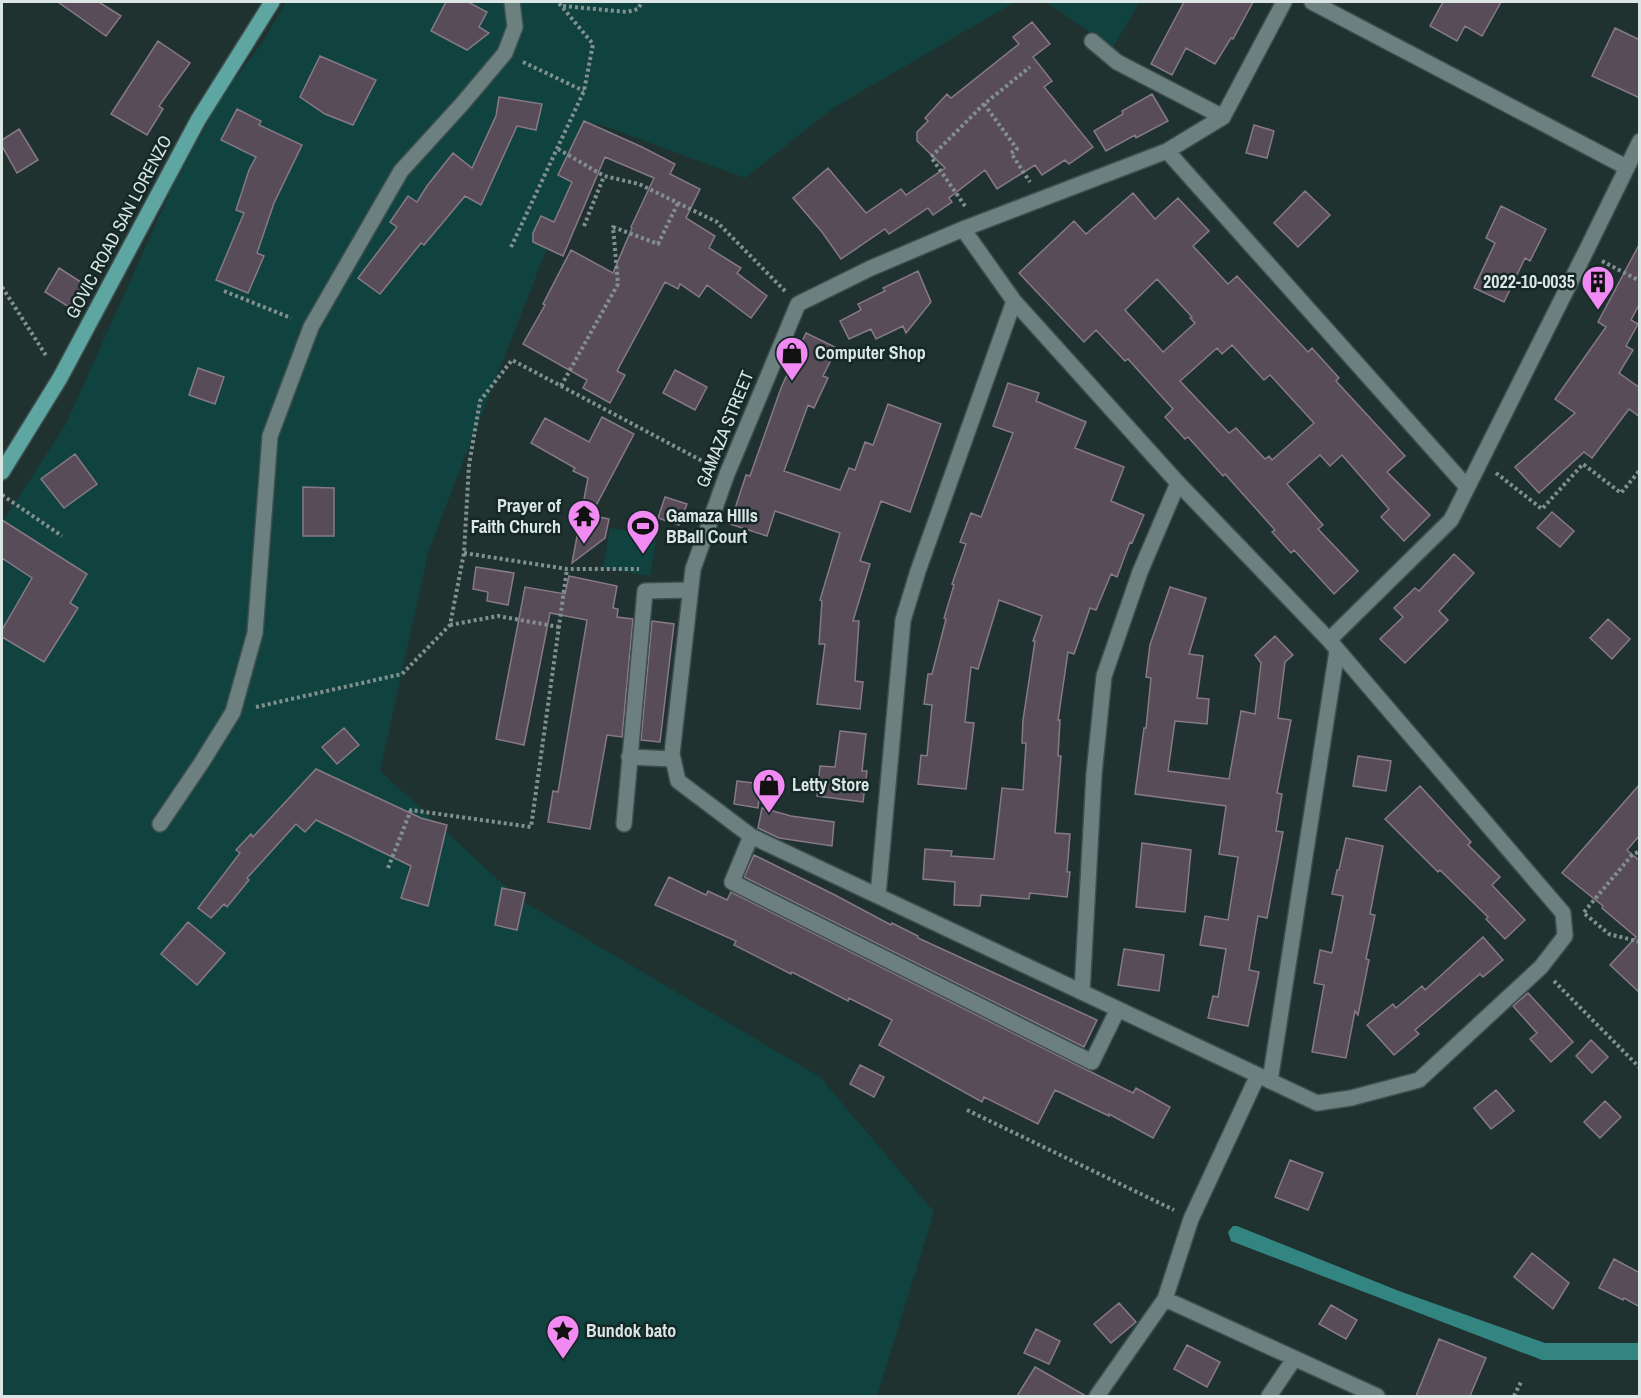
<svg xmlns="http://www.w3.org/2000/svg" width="1641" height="1398" viewBox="0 0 1641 1398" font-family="'Archivo Narrow',sans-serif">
  <rect width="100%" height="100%" fill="#1f3230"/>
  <path fill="#104340" d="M 286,2 L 1015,2 L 833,108 L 745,178 L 596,123 L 429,549 L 380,771 L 519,899 L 820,1077 L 934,1212 L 877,1396 L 2,1396 L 2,523 L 66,424 L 173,186 L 222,96 L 262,43 Z
    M 1046,2 L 1139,2 L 1113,48 Z
    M 610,528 L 657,536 L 650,576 L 603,568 Z"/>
  <path fill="#328580" d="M 1233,1226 L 1237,1226 L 1399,1291 L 1545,1343 L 1639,1343 L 1639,1360 L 1542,1360 L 1231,1241 L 1228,1232 Z"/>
  <path fill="#584c58" stroke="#877986" stroke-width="1.5" fill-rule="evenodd" d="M 58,2 L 99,2 L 121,16 L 106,36 Z
    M 446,2 L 468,2 L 487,12 L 479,27 L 489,33 L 467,50 L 431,31 Z
    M 1184,2 L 1253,2 L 1233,39 L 1231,38 L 1215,64 L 1186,48 L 1172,75 L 1151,64 Z
    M 1443,2 L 1501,2 L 1482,36 L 1465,26 L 1457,41 L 1430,26 Z
    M 1032,22 L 1050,44 L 1033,57 L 1052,81 L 1044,87 L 1093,147 L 1069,164 L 1065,160 L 1042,175 L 1035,165 L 997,189 L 985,170 L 949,198 L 952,202 L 933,215 L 928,208 L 889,234 L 885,229 L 841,259 L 822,232 L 793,198 L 828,168 L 866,213 L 901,189 L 906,195 L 945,168 L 917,141 L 917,132 L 928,121 L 925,118 L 947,94 L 951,98 L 1019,44 L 1013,37 Z
    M 1615,28 L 1640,40 L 1640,98 L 1592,76 Z
    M 158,41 L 190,63 L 159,106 L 163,109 L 147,135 L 111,114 Z
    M 320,56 L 376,80 L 353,125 L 325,114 L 300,97 Z
    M 1152,94 L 1168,121 L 1136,138 L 1135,135 L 1106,151 L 1094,131 L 1123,114 L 1122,111 Z
    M 499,97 L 542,104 L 536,130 L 517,126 L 481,205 L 465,196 L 424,245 L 421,243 L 380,294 L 358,278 L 397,227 L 390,222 L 408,196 L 417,202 L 427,186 L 453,153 L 472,168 L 496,116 Z
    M 237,109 L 261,121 L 259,125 L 302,145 L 274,203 L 257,253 L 264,256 L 248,293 L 216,280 L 244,213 L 236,210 L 249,170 L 256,157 L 221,140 Z
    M 584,121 L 642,147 L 675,164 L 670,174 L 700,189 L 686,218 L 715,236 L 709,248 L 741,268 L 737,273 L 767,296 L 751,318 L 707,285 L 699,297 L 680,284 L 678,289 L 665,282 L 617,371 L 625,375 L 610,403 L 583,388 L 587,380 L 523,344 L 545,305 L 543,304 L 571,250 L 613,273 L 632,228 L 631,227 L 654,178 L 605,157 L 563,256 L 533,242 L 533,233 L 541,216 L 554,222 L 572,182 L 558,175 Z
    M 1254,125 L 1274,131 L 1267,158 L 1246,153 Z
    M 19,129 L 38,160 L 17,173 L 2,146 L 2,140 Z
    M 1305,191 L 1330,215 L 1298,247 L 1274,223 Z
    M 1133,193 L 1155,219 L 1178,198 L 1209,231 L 1193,246 L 1228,284 L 1237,276 L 1308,352 L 1312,348 L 1339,378 L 1336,381 L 1405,456 L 1387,472 L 1430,515 L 1404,541 L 1381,517 L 1389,509 L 1342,455 L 1330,466 L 1320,455 L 1287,484 L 1323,525 L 1318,529 L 1358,571 L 1334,594 L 1294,550 L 1291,553 L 1272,532 L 1275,530 L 1225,474 L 1223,476 L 1188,437 L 1185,439 L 1165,417 L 1173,409 L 1128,359 L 1125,361 L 1096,330 L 1084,342 L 1019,273 L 1074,221 L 1086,234 ZM 1157,279 L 1192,317 L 1190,318 L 1195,323 L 1163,352 L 1125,310 ZM 1232,345 L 1264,380 L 1270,375 L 1314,423 L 1272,460 L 1269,456 L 1265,459 L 1236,428 L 1229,433 L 1180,381 L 1217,348 L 1222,354 Z
    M 1501,206 L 1546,229 L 1530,261 L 1525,258 L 1504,302 L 1474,288 L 1495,243 L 1486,238 Z
    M 1640,243 L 1640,303 L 1631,320 L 1638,324 L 1626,346 L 1633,350 L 1619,373 L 1640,388 L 1640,417 L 1629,409 L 1592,458 L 1584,452 L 1539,493 L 1515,467 L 1575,413 L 1555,399 L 1606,327 L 1598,322 Z
    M 59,268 L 84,284 L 69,307 L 45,292 Z
    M 918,271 L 931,302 L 906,333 L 903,326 L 876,339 L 871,329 L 849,339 L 840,321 L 861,310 L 858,304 L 885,291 L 883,288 Z
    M 806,333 L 837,348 L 823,376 L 828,378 L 814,408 L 808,405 L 784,471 L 840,490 L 849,468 L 855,470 L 865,442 L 873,445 L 888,404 L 941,424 L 910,512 L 881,501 L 860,561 L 870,564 L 853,621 L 859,621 L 855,681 L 863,682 L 860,709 L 817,704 L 825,644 L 819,644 L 822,601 L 820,600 L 840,533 L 775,511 L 767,536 L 730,524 L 746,475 L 750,476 L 781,388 Z
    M 198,368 L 224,377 L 215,404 L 189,395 Z
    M 675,370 L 707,387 L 695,410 L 663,393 Z
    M 1008,383 L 1039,393 L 1036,401 L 1086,422 L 1075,448 L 1124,467 L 1111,501 L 1144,515 L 1132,543 L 1130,542 L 1117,577 L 1111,574 L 1096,610 L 1090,608 L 1074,654 L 1068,652 L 1058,720 L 1060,720 L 1058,756 L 1061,756 L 1055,833 L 1070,834 L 1067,872 L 1070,872 L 1067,897 L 1030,893 L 1029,899 L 981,895 L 980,906 L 954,905 L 955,882 L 923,879 L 925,849 L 952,851 L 951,856 L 994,859 L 1002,788 L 1023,790 L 1026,743 L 1022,743 L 1023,720 L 1035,641 L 1033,641 L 1042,616 L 999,600 L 978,669 L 971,667 L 965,722 L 974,723 L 966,789 L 918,784 L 921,755 L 927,756 L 932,705 L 924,704 L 928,674 L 932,674 L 946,619 L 944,618 L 954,585 L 952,584 L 966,544 L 960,542 L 971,513 L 981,517 L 1013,433 L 993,426 Z
    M 602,417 L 634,434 L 591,515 L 609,519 L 605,538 L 572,563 L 588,478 L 573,471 L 575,468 L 531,443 L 545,418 L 589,442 Z
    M 75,454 L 97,484 L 64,508 L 41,479 Z
    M 303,487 L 334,488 L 334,536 L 303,536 Z
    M 665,497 L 687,504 L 679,525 L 658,518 Z
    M 1552,512 L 1574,531 L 1560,547 L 1537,528 Z
    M 2,520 L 87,574 L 70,603 L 78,608 L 44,662 L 2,637 L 2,630 L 32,578 L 2,558 Z
    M 1454,554 L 1474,573 L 1439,611 L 1448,620 L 1405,663 L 1380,639 L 1403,617 L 1394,608 L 1415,588 L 1419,591 Z
    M 476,567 L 514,573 L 508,605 L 487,601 L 488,592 L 473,589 Z
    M 569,576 L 617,586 L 613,608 L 618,609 L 617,617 L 633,619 L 622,737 L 607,735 L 590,829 L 548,822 L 553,791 L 558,792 L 587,620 L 550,613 L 524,745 L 496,739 L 525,587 L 565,594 Z
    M 1170,587 L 1206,598 L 1189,654 L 1203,656 L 1197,698 L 1209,699 L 1207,724 L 1175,721 L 1168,771 L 1229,779 L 1241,711 L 1255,714 L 1261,663 L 1255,655 L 1275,636 L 1293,655 L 1285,662 L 1278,718 L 1291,720 L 1277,793 L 1282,794 L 1276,831 L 1283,832 L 1267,918 L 1258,916 L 1249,970 L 1259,972 L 1248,1026 L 1208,1018 L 1213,996 L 1218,997 L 1226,949 L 1200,945 L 1205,916 L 1228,920 L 1238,857 L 1219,854 L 1226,806 L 1135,794 L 1144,728 L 1146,728 L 1151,678 L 1146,677 L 1150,645 Z
    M 1608,619 L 1630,639 L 1612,659 L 1590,638 Z
    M 652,621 L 674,624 L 660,742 L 641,740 Z
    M 344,728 L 359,745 L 337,764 L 322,747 Z
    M 840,731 L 866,734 L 862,771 L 867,771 L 863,802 L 817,796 L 820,766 L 835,767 Z
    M 1358,756 L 1391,761 L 1386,791 L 1353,786 Z
    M 316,769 L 421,818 L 447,825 L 428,906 L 401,898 L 411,866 L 316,820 L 305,832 L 296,824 L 247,878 L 249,880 L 227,907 L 224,904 L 211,918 L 198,908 L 240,853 L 236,850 L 251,834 L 253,837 Z
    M 737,781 L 761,784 L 758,808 L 734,804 Z
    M 1640,784 L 1640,835 L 1627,850 L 1640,861 L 1640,993 L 1610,965 L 1636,937 L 1602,908 L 1603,906 L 1562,873 Z
    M 1420,786 L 1471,842 L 1468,845 L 1500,877 L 1492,885 L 1525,920 L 1505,939 L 1486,919 L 1488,917 L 1440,870 L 1438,872 L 1385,819 Z
    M 762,808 L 791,816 L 834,822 L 832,846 L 779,838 L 758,828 Z
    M 1346,838 L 1383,846 L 1370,914 L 1375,915 L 1366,959 L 1369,960 L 1358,1015 L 1355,1011 L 1346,1058 L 1312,1052 L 1324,985 L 1314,983 L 1320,950 L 1332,953 L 1343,896 L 1332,894 L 1337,870 L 1339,870 Z
    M 1142,843 L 1191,850 L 1185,912 L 1136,907 Z
    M 754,855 L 833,894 L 891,925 L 892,923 L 918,936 L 918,938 L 1097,1020 L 1084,1047 L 744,877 Z
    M 669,877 L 706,895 L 708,891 L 727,900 L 731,892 L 1133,1093 L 1136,1088 L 1170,1107 L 1153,1138 L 1109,1114 L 1109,1116 L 1055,1090 L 1038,1124 L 984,1097 L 982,1102 L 879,1045 L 892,1020 L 849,998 L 848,1001 L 792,972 L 791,974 L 734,945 L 736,941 L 655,905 Z
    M 502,888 L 525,893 L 517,930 L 495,925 Z
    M 188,922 L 225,953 L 197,985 L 161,954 Z
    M 1483,937 L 1503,960 L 1483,977 L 1480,974 L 1415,1030 L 1419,1034 L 1394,1055 L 1367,1025 L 1393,1004 L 1396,1008 L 1422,986 L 1425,990 Z
    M 1124,949 L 1164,955 L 1159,991 L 1118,985 Z
    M 1528,993 L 1573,1042 L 1551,1062 L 1530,1039 L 1537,1033 L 1513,1006 Z
    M 1591,1040 L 1608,1057 L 1592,1073 L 1576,1056 Z
    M 860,1065 L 884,1077 L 874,1097 L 850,1084 Z
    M 1496,1090 L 1514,1111 L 1491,1129 L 1474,1108 Z
    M 1605,1101 L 1621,1117 L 1600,1138 L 1584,1122 Z
    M 1290,1160 L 1323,1173 L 1308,1210 L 1275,1197 Z
    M 1532,1253 L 1569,1283 L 1553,1309 L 1514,1277 Z
    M 1614,1259 L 1640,1273 L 1640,1307 L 1624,1298 L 1623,1300 L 1599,1288 Z
    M 1119,1303 L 1136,1322 L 1111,1343 L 1094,1324 Z
    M 1331,1305 L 1357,1320 L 1346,1339 L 1319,1324 Z
    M 1036,1329 L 1060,1341 L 1049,1364 L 1024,1353 Z
    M 1439,1339 L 1486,1358 L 1470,1396 L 1416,1396 Z
    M 1187,1345 L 1220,1362 L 1207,1387 L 1174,1369 Z
    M 1035,1367 L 1086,1396 L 1017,1396 Z"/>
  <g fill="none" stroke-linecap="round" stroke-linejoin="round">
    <g stroke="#3e4f4d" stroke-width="18">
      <path id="minor" d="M 1312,2 L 1626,167
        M 1092,41 L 1117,62 L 1223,117
        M 1167,151 L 1467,487
        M 963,229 L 1014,301 L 1178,483 L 1329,640 L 1563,913 L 1565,936 L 1541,967 L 1419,1080 L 1351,1098 L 1317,1103 L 751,836 L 678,781 L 672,754 L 693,569 L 727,474 L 798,304 L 871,268 L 963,229 L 1167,151 L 1223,117 L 1284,2
        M 1329,640 L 1451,520 L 1585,253 L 1640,141
        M 629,757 L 673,759
        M 160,824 L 202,762 L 233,712 L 255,633 L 270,436 L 311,327 L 401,171 L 462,104 L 505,53 L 515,27 L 512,2
        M 624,824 L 645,591 L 690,590
        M 751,836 L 732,882 L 1092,1062 L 1118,1009
        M 878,895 L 903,620 L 918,571 L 1014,301
        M 1082,992 L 1094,774 L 1104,676 L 1140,572 L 1178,483
        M 1270,1081 L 1337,651
        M 1165,1299 L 1377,1396
        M 1097,1396 L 1165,1299 L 1191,1219 L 1258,1075
        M 1269,1396 L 1294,1359"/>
    </g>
    <g stroke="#3e4f4d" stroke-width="18">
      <path id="major" d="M 2,472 L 60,378 L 198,120 L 272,2"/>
    </g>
    <path stroke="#82908f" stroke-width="4" stroke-dasharray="3 3" stroke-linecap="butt" d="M 563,6 L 627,12 L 638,9 L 642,2
      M 523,62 L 584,91
      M 984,104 L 1017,149 L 1011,153 L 1030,182
      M 558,149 L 604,176 L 639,184 L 717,222 L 785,291
      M 965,206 L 931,157 L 984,104 L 1030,67
      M 584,226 L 604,176
      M 511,247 L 584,91 L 593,44 L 558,2
      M 1602,261 L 1640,281
      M 2,287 L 47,357
      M 224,291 L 291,318
      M 561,386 L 618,284 L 613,227 L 658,244 L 678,203
      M 1496,473 L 1542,509 L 1583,464 L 1621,493 L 1640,470
      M 2,495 L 62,536
      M 464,553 L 567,569 L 639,569
      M 450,625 L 498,616 L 559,627
      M 256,707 L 402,674 L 450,625 L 464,553 L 469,465 L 480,401 L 512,360 L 708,464
      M 388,868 L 411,810 L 531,827 L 567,569
      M 1584,912 L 1632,855 L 1640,851
      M 1585,914 L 1609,934 L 1640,942
      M 1554,981 L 1640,1068
      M 967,1110 L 1174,1210
      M 1514,1396 L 1522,1380"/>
    <use href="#minor" stroke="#6c817f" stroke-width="15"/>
    <use href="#major" stroke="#5da6a1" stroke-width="15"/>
  </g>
  <defs>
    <g id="building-pin" transform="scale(1.725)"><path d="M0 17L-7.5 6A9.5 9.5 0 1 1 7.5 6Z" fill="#f28af3" stroke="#152826"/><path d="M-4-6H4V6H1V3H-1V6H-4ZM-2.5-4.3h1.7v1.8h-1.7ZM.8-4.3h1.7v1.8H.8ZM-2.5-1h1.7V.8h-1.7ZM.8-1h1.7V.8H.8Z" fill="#111"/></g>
    <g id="shop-pin" transform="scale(1.725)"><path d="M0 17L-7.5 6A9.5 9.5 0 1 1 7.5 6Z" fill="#f28af3" stroke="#152826"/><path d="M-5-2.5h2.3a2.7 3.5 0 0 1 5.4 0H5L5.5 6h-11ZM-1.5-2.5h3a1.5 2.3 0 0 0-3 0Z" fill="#111"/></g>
    <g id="temple-pin" transform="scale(1.725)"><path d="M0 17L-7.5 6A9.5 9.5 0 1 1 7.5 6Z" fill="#f28af3" stroke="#152826"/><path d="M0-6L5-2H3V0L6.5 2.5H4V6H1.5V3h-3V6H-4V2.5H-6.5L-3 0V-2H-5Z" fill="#111"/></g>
    <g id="stadium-pin" transform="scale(1.725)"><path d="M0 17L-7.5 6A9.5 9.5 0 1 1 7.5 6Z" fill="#f28af3" stroke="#152826"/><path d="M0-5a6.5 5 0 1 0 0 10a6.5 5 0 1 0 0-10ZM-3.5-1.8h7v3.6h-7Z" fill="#111"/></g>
    <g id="sight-pin" transform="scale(1.725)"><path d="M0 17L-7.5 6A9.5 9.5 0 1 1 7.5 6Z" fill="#f28af3" stroke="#152826"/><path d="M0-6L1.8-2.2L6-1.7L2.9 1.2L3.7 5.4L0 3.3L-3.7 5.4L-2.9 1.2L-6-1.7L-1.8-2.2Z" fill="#111"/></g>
  </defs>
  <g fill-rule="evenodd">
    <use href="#building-pin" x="1598" y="282"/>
    <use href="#shop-pin" x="792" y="353"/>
    <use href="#temple-pin" x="584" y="516"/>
    <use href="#stadium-pin" x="643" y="526"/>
    <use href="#shop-pin" x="769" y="785"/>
    <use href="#sight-pin" x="563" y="1331"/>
  </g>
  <g text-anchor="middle" stroke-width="5" stroke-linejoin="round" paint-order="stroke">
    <g font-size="18" fill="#dae5e4" stroke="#152826">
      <text transform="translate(119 227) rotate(-62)" y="6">GOVIC ROAD SAN LORENZO</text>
      <text transform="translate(725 429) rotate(-68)" y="6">GAMAZA STREET</text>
    </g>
    <g font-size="18" font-weight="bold" fill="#dae5e4" stroke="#152826" text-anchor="start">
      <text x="1575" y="288" text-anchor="end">2022-10-0035</text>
      <text x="815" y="359">Computer Shop</text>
      <text x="561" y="512" text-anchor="end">Prayer of<tspan x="561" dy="21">Faith Church</tspan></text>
      <text x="666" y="522">Gamaza HIlls<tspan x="666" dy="21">BBall Court</tspan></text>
      <text x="792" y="791">Letty Store</text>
      <text x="586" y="1337">Bundok bato</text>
    </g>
  </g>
  <rect width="1641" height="1398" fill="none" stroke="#dae5e4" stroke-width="6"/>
</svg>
